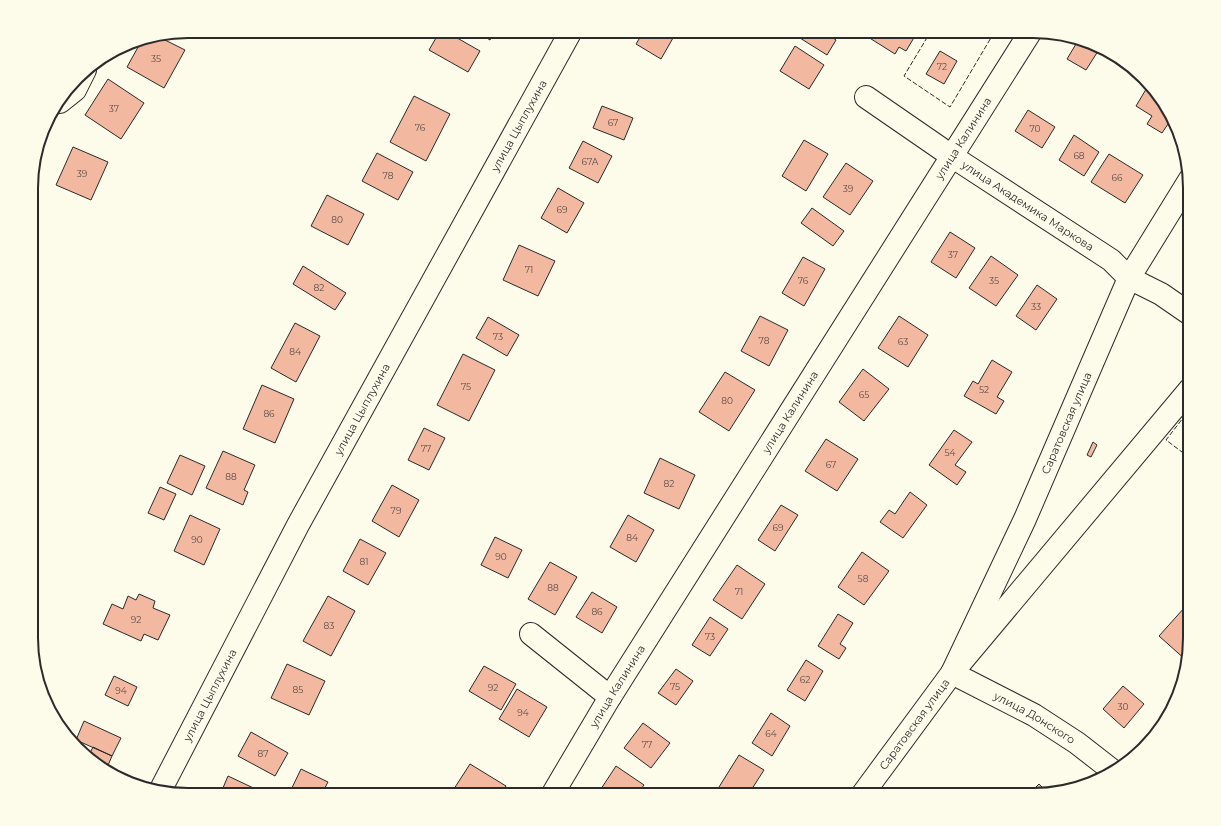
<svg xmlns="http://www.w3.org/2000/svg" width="1221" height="826" viewBox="0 0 1221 826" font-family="Montserrat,sans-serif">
  <rect width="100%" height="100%" fill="#fdfbea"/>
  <path fill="#f2b8a0" stroke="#2b2b2b" d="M 440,31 L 445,31 L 480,51 L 468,72 L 429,50 Z
    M 475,31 L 495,31 L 490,40 Z
    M 644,31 L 677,31 L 661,59 L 636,44 Z
    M 793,31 L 823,31 L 836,40 L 827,55 L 792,33 Z
    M 872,31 L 918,31 L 906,51 L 899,47 L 895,54 L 868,37 Z
    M 159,37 L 185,50 L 164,88 L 127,67 L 142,40 Z
    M 1079,39 L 1084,39 L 1100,48 L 1086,70 L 1067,59 Z
    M 795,46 L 824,65 L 809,89 L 780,71 Z
    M 940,51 L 957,61 L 944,84 L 926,74 Z
    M 108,79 L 144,103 L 121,139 L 85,115 Z
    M 1148,86 L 1157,96 L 1156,97 L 1161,100 L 1169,110 L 1172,118 L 1162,133 L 1147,124 L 1152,116 L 1136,106 Z
    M 414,96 L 450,114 L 426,161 L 390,142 Z
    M 602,106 L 633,118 L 624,140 L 593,128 Z
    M 1028,110 L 1055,127 L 1042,148 L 1015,131 Z
    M 1074,135 L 1099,152 L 1084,176 L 1059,160 Z
    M 804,140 L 828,154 L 806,191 L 782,176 Z
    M 583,141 L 612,156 L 598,183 L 569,168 Z
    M 73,147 L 108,162 L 91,200 L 56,185 Z
    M 377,153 L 413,172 L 398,200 L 362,181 Z
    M 1109,154 L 1143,175 L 1125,203 L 1091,182 Z
    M 846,163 L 873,181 L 850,215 L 823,197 Z
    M 558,188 L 584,203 L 567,233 L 541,218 Z
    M 327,195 L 364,214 L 348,245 L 311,226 Z
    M 812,208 L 844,231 L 833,246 L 801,223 Z
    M 950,232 L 975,248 L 956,278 L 931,262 Z
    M 519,245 L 555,261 L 538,296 L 503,280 Z
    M 991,256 L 1018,275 L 996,306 L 969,288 Z
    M 803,257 L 825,269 L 804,306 L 782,293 Z
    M 303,266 L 346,293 L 335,310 L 293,284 Z
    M 1037,285 L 1057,299 L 1036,330 L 1016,316 Z
    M 760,316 L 788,330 L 769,366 L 741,351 Z
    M 899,316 L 928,335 L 908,367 L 878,348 Z
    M 488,317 L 519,335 L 507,356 L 476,338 Z
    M 295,323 L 320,336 L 296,382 L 271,368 Z
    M 463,354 L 495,370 L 469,421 L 437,405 Z
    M 992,360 L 1012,372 L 997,397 L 1004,401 L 996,414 L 964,396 L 973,381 L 978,384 Z
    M 863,369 L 889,389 L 864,421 L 839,402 Z
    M 725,372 L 755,390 L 729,431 L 699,412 Z
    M 262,385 L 294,399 L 275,443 L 243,429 Z
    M 424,428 L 445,438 L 429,470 L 408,460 Z
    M 954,430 L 972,442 L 955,465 L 966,472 L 957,485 L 929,465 Z
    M 826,439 L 858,459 L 837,491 L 805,471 Z
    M 1093,442 L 1097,445 L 1091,457 L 1087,455 Z
    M 223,451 L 255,465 L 244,490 L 248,492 L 243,505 L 206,488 Z
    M 180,455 L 205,466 L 192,495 L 167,483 Z
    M 660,458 L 695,475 L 679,509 L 644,493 Z
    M 392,485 L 419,500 L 399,537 L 372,521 Z
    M 160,487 L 176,494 L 164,520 L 148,513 Z
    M 910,492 L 927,505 L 903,538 L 880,522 L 889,510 L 895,514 Z
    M 781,505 L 798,515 L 775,551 L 758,540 Z
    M 190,515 L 220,529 L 204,565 L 174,551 Z
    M 628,515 L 654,530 L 636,562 L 610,547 Z
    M 495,537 L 522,550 L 508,578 L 481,565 Z
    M 360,539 L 386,553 L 368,585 L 343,571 Z
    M 862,552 L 889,571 L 864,605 L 838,587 Z
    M 550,562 L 577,577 L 555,615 L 528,599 Z
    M 737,565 L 765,584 L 742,619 L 713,600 Z
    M 592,592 L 617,607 L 602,633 L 576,617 Z
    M 139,594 L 155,601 L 153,608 L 170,615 L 158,640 L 144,634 L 141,641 L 103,624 L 112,604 L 123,609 L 128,596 L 136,600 Z
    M 328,596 L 355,611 L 331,656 L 303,641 Z
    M 1185,607 L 1190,611 L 1190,648 L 1187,661 L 1159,636 Z
    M 838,614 L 853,623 L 840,644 L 846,648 L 839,659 L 818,646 Z
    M 710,617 L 728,629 L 710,656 L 692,645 Z
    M 806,660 L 823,671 L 805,701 L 787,690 Z
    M 287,664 L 325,681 L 309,715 L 271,698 Z
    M 484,666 L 516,684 L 501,710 L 469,691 Z
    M 676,669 L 693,681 L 676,705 L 658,693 Z
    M 114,676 L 137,687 L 128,706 L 105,695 Z
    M 1123,686 L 1144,704 L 1124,728 L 1103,709 Z
    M 517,689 L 547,707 L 529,737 L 499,719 Z
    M 771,713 L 790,726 L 772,756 L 752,743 Z
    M 84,721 L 121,738 L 112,756 L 76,740 Z
    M 643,723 L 670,743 L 651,768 L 624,748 Z
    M 251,732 L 288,753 L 275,776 L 238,756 Z
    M 93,747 L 112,756 L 106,770 L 93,763 L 88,757 Z
    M 739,755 L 764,770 L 748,795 L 731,795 L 719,787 Z
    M 470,764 L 506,786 L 500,795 L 450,795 Z
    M 616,766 L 644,785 L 637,795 L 597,795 Z
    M 301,769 L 328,782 L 321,795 L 289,794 Z
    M 228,776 L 264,793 L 263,795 L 220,795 Z
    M 1039,784 L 1047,792 L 1028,795 Z"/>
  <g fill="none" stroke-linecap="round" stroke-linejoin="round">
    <g stroke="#2b2b2b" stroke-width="24">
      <g id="minor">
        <path id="s1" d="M 866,97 L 953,157 L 1111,260 L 1129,278 L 1161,294 L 1190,314"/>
        <path d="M 60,102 L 75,90 L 85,70"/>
        <path d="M 531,634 L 610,697"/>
        <path id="s2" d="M 952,673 L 1025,519 L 1129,278 L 1190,179"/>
        <path id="s3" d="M 952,673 L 1034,715 L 1077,743 L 1113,771"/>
        <path id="s4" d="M 160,791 L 298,525 L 571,31"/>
        <path id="s5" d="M 552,795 L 610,697 L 1031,31"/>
        <path id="s6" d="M 862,795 L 952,673 L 1190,389"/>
      </g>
    </g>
    <use href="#minor" stroke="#fdfbea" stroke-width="22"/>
    <path stroke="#2b2b2b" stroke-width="1" stroke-dasharray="5 2" stroke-linecap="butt" d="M 931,31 L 904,76 L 950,107 L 995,31
      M 1190,409 L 1166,440 L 1190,458"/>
  </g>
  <g text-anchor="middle" stroke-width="3" stroke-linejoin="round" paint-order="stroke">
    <g font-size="9" fill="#5d4e48">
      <text x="156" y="62">35</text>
      <text x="942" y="70">72</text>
      <text x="114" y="112">37</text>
      <text x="613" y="126">67</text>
      <text x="420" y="131">76</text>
      <text x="1035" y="132">70</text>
      <text x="1079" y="159">68</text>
      <text x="590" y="165">67А</text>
      <text x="82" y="177">39</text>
      <text x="388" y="179">78</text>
      <text x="1117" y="181">66</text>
      <text x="848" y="192">39</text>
      <text x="562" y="213">69</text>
      <text x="337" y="223">80</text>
      <text x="953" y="258">37</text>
      <text x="529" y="273">71</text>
      <text x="803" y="284">76</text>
      <text x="994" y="284">35</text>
      <text x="319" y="291">82</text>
      <text x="1036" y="310">33</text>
      <text x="498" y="340">73</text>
      <text x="764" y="344">78</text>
      <text x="903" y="345">63</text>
      <text x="295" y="355">84</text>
      <text x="466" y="390">75</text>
      <text x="984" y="393">52</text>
      <text x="864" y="398">65</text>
      <text x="727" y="404">80</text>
      <text x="269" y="417">86</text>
      <text x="426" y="452">77</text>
      <text x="950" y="456">54</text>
      <text x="831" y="468">67</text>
      <text x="231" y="480">88</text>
      <text x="669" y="487">82</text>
      <text x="396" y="514">79</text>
      <text x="778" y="531">69</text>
      <text x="632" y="541">84</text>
      <text x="197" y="543">90</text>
      <text x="501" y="560">90</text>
      <text x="364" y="565">81</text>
      <text x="863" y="582">58</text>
      <text x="553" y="591">88</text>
      <text x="739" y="595">71</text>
      <text x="597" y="615">86</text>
      <text x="136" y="623">92</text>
      <text x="329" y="629">83</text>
      <text x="710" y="640">73</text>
      <text x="805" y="683">62</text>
      <text x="675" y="690">75</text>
      <text x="493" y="691">92</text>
      <text x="298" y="693">85</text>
      <text x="121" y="694">94</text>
      <text x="1123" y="710">30</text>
      <text x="523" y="716">94</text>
      <text x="771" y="737">64</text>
      <text x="647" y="748">77</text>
      <text x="263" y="757">87</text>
    </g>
    <g font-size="11" fill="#2b2b2b" stroke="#fdfbea">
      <text dy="4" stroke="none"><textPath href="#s4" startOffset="756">улица Цыплухина</textPath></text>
      <text dy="4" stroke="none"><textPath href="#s5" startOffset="775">улица Калинина</textPath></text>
      <text dy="4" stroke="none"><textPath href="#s1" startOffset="195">улица Академика Маркова</textPath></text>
      <text dy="4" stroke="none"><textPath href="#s4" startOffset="432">улица Цыплухина</textPath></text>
      <text dy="4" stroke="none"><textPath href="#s5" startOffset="451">улица Калинина</textPath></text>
      <text dy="4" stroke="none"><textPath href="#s2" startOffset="275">Саратовская улица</textPath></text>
      <text dy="4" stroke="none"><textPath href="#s5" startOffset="127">улица Калинина</textPath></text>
      <text dy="4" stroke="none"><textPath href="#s4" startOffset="108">улица Цыплухина</textPath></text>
      <text dy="4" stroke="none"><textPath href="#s3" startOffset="94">улица Донского</textPath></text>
      <text dy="4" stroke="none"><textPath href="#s6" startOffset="88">Саратовская улица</textPath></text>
    </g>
  </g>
  <path d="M0 0H1221V826H0ZM188 38H1033A150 150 0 0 1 1183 188V638A150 150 0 0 1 1033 788H188A150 150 0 0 1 38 638V188A150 150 0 0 1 188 38Z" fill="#fdfbea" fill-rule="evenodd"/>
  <path fill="none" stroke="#2b2b2b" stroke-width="2" d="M188 38H1033A150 150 0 0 1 1183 188V638A150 150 0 0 1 1033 788H188A150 150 0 0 1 38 638V188A150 150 0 0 1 188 38Z"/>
</svg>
